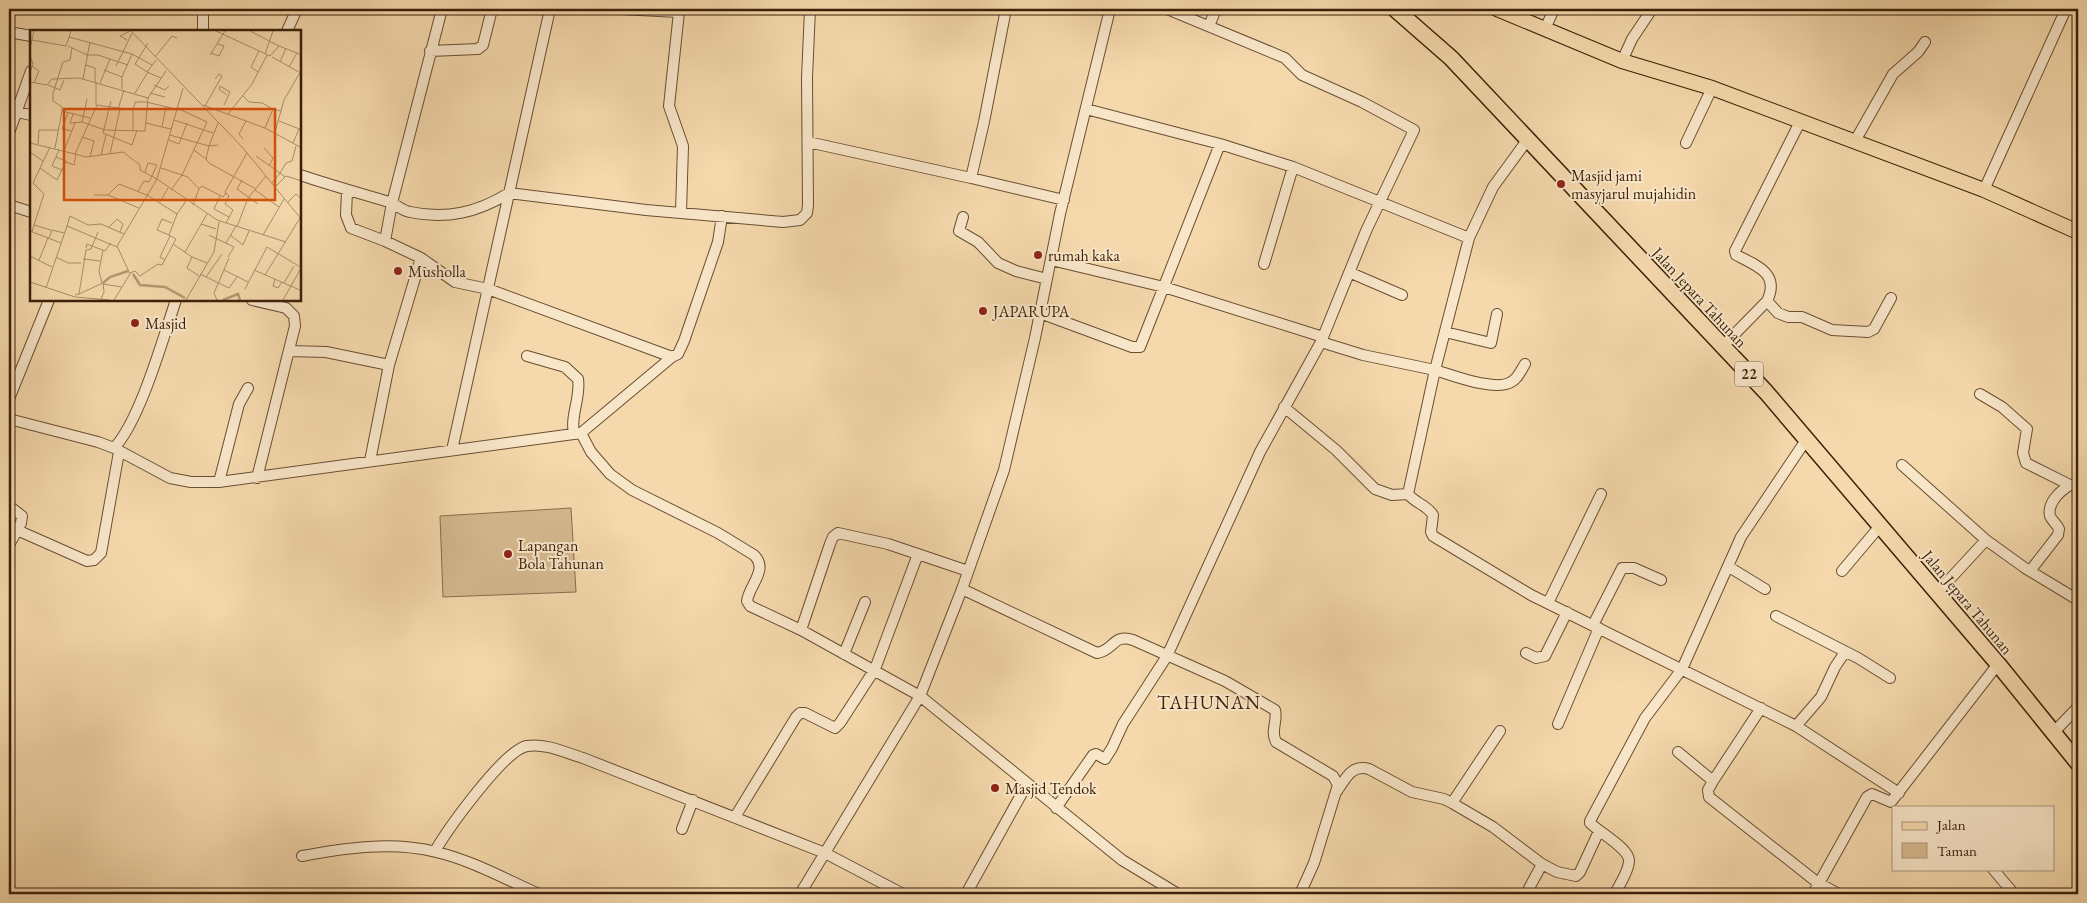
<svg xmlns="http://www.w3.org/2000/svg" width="2087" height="903" viewBox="0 0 2087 903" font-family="'EB Garamond',serif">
  <rect width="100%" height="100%" fill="#f5d9ac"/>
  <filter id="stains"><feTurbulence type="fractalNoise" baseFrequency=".004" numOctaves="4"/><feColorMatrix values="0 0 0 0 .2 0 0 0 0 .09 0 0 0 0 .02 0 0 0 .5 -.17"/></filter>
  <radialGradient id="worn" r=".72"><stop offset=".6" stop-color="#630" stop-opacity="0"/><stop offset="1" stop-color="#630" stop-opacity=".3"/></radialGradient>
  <path fill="#d6b990" stroke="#896c4c" d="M 571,508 L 576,592 L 443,597 L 440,516 Z"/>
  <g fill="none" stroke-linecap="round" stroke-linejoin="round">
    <g stroke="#6a4e31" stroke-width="12">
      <path id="minor" d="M 442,9 L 392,203 L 385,241 L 421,258 L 455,282 L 488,289 L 672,357 L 678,354 L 684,341 L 718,242 L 722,216
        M 620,9 L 679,12 L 680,9
        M 1006,9 L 984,122 L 971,178 L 1064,200
        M 1110,9 L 1060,214 L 1035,338 L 1004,470 L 962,589 L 920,696 L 1122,860 L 1178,894
        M 679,12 L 669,106 L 683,146 L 681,212
        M 1209,26 L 1216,9
        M 1545,29 L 1554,9
        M 203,31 L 203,9
        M 287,31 L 297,9
        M 9,32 L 31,36
        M 430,51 L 478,49 L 483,45 L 492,9
        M 1622,61 L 1632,39 L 1652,9
        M 1086,109 L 1220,144 L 1293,167 L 1469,238
        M 17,112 L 31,115
        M 9,133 L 31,71
        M 1855,141 L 1893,74 L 1918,52 L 1925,42
        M 808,142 L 971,178
        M 1686,143 L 1712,88
        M 300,175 C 330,185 359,193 389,202 C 396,204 402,211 410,212 C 447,220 478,212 509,193 L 646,210 L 783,222 L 800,220 L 807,213 L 808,205 L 807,78 L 810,9
        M 1984,190 L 2066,9
        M 347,191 L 346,215 L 351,228 L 385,241
        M 9,205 L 31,212
        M 963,217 L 959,231 L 978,242 L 998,263 L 1016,271 L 1047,279
        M 1051,260 L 1164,287 L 1323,337
        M 1264,264 L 1293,167
        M 1351,273 L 1402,295
        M 252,300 L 286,308 L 294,316 L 295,326 L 257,478
        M 1767,301 C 1780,274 1758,266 1736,255 L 1735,251 L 1801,120
        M 1040,313 L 1132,347 L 1140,347 L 1220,144
        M 1445,332 L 1491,343 L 1497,314
        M 1321,342 L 1363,355 L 1435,370 L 1408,494 C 1415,503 1427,505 1433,515 L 1431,532 L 1433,536 L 1531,595 L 1796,726 L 1899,793
        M 1723,346 L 1767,301 L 1778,313 L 1788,317 L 1802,317 L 1832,330 L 1868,332 L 1874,329 L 1891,298
        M 289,351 L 326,352 L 389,365
        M 527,356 L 565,367 L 578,379 C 581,398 570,415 574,434
        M 1525,364 C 1521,370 1518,379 1511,382 C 1495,392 1452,375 1435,370 L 1469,238 L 1493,187 L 1528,139
        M 1980,394 L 2002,407 L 2027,429 L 2023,453 L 2026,463 L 2070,485 C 2060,491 2047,503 2050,516 C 2052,521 2057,524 2059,529 L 2058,535 L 2030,571
        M 9,399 L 49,300
        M 1284,407 L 1336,450 L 1375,489 L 1392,495 L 1408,494
        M 9,419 L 98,442 L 114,448 C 140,421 163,338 176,300
        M 581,433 L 672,357
        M 114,448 L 170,478 L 191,482 L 219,482 L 581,433 L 591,452 L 610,474 L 632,490 L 718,533 L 754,555 C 769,570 749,585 747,601 L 750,606 L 801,630 L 920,696 L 800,894
        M 452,450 L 550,9
        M 370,461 L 389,365 L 421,258
        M 1902,465 L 1986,540 L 2025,568 L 2078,600
        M 219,482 L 239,404 L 248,388
        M 9,506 L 22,516 L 21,523 L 9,545
        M 17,530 L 87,561 L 94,560 L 101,553 L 119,452
        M 1729,567 L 1765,589
        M 1842,571 L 1880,526
        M 962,589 L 1097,653 C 1114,651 1113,633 1133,640 L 1225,681 L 1275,710 C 1278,721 1270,731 1276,742 L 1333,776 L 1338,785 L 1314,863 L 1300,894
        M 1937,593 L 1986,540
        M 1548,603 L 1601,494
        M 1776,616 L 1858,658 L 1890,678
        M 1593,625 L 1622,568 L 1634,568 L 1661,580
        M 801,630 L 830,544 L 833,537 L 838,533 L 888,544 L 968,571
        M 1526,653 L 1536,658 L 1545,656 L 1567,612
        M 844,654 L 865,602
        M 1761,708 L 1713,781 L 1708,790 L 1709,797 L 1818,883 L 1839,894
        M 1558,724 L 1599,628
        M 1796,726 L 1821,697 L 1835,667 L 1845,652
        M 2054,732 L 2078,707
        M 1678,752 L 1713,781
        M 1337,791 C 1346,778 1352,764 1369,769 L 1412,792 L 1444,799 L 1452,803 L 1493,827 L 1542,864 L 1557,872 L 1576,876 L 1580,872 L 1599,831
        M 1452,803 L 1500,731
        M 1056,808 L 1093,755 L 1096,754 L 1105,759 L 1112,748 L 1123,724 L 1167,656 L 1260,452 L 1321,342 L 1366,231 L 1414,130 L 1362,102 L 1302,75 L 1285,58 L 1167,9
        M 735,817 L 796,717 L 800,713 L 805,713 L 835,728 L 840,723 L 875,669 L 918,554
        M 682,829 L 693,800
        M 435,851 C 448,829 504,750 527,746 C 546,743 566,753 583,758 L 825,853 L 903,894
        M 302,856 C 345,848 392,841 436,852 C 471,860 505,879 539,894
        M 1993,869 L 2014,894
        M 966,894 L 1027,784
        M 1526,894 L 1542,864
        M 1615,894 C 1619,885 1629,871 1629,861 C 1630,849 1599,832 1590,823 L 1590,821 L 1645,718 L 1682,669 L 1741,537 L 1806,440
        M 1813,894 L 1867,797 L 1872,794 L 1891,802 L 1998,664"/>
    </g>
    <g stroke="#3c1f08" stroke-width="16">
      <path id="major" d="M 1497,9 L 1622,61 L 1712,88 L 1984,190 L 2078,232"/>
    </g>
    <g stroke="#3c1f08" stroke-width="18">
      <path id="highway" d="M 1395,9 L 1451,58 L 1766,392 L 1998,664 L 2078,763"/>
    </g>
    <use href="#minor" stroke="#f8e6c9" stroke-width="10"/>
    <use href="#major" stroke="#f5d9ac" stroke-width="14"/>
    <use href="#highway" stroke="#f5d9ac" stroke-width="15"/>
  </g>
  <g fill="#8f2418" stroke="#f8e6c9" stroke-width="2">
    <circle cx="1561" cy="184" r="5"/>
    <circle cx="1038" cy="255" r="5"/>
    <circle cx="398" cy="271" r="5"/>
    <circle cx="983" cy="311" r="5"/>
    <circle cx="135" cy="323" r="5"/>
    <circle cx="508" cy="554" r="5"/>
    <circle cx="995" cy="788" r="5"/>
  </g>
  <g text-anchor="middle" stroke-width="4" stroke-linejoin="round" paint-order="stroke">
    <rect fill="#f8e6c9" stroke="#745b42" stroke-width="1" x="1735" y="361.5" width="28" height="25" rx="4"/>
    <g font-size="15" font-weight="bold" fill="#3c1f08">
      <text x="1749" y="379">22</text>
    </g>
    <g font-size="16" fill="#3c1f08" stroke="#f8e6c9" text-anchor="start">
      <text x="1571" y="181">Masjid jami<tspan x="1571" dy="18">masyjarul mujahidin</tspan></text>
      <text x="1048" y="261">rumah kaka</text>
      <text x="408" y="277">Musholla</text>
      <text x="993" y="317">JAPARUPA</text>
      <text x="145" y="329">Masjid</text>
      <text x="518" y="551">Lapangan<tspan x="518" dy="18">Bola Tahunan</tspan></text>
      <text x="1005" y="794">Masjid Tendok</text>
    </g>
    <g font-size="16" fill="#3c1f08" stroke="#f8e6c9">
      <text transform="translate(1700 297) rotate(47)" y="6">Jalan Jepara Tahunan</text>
      <text transform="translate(1968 602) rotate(50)" y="6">Jalan Jepara Tahunan</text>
    </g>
    <g font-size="19" letter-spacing="1" fill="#3c1f08" stroke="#f8e6c9">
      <text x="1209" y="709">TAHUNAN</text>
    </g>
  </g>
  <g transform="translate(30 30)">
    <rect width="271" height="271" fill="#f5d9ac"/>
    <path fill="none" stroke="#b69a74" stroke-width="2.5" d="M 103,244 L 110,255 L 135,257 L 155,268M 73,253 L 80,247 L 98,241M 193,270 L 208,264 L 210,270"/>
    <path fill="none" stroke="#ab8f6a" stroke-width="1" d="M 101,1 L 213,118 L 272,190M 186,1 L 240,26 L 249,16 L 272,25M 220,1 L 249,16M 39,7 L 102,24 L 122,35M 2,10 L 36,16 L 41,1M 97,10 L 90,6 L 100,1M 118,13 L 105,34 L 117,42 L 126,30M 38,16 L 57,25 L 68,25 L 98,35M 0,18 L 4,1M 181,23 L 189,26 L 194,16 L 188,14M 235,24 L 243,1M 0,25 L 3,34 L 0,42M 180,25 L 195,1M 125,27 L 142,6 L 147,8M 242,27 L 269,42M 250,32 L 256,18M 56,35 L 65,38 L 65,52M 2,36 L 9,41 L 4,53M 86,36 L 102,3M 259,37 L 267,23M 74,40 L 92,47M 117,42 L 131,48M 228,42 L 221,37 L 229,21M 53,49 L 60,12M 0,52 L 17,55 L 22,49 L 49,48 L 118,68M 66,52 L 66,75M 70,53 L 80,29M 18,55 L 30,60 L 34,50M 124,55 L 135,60 L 139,56M 153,58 L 127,149 L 187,190 L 256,212M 92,59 L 92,47 L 102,24M 105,63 L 118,42M 120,63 L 135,67M 213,66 L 219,72 L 232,73 L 243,79M 57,69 L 52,92 L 75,100 L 115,101 L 118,68 L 136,41M 81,71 L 73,103 L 102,115 L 107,100M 173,75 L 235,98 L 272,118M 194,75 L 200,62 L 190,56 L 189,59 L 197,65M 175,76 L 192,46 L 189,44 L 185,49M 136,77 L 132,97 L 141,99M 88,79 L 94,60M 103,80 L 103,100M 32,81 L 32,77 L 23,71 L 23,63 L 33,32 L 40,30 L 42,18M 38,83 L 32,99 L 42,101M 43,84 L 40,93 L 52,92M 198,84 L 222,54 L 237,25M 144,90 L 183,103M 249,91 L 272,100M 116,93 L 132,97M 235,98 L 243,79 L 251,81M 245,102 L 254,70 L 272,39M 140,105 L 168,113M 52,107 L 64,111 L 60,127M 213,109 L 209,104 L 216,91M 139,110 L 149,114 L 157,93M 0,113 L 45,124 L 67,75 L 103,80 L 105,72 L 116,72 L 146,79M 168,113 L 179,116 L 176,129 L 179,133 L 226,159M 263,113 L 269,99M 8,114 L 9,100 L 28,100M 188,115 L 179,116 L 188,93M 25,118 L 32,81 L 60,88M 234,118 L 243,128 L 239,136M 29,120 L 22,136 L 32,140M 164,120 L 176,129M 34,121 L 45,93M 0,122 L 13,131M 45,124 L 56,127 L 93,122 L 110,135 L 110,140 L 127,149 L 87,216 L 100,244 L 84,270M 80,124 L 90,79M 71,125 L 76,105M 226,126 L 250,143 L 242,153M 36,132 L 44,135 L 46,124M 10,138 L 27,150 L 36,131 L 26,127M 131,138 L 158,147 L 169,159 L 172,156 L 193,167 L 196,163M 115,142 L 118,133 L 127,135M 255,147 L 250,143 L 256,133 L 262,131 L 266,116M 212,150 L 207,159 L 228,174M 245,157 L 256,146 L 272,151M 141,160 L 152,145 L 177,92 L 147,78M 225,160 L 249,177M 108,161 L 114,151 L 119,152 L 127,135M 64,165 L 78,165 L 109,178M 78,165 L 89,154 L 117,165 L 147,184 L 156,171M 190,166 L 184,179 L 199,187M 130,172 L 138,158M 258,172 L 266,164 L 272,169M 163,175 L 169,159M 196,193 L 203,180 L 195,174 L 199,166 L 195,162 L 217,123M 171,194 L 186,199M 4,195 L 14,164 L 3,153 L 20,117M 37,196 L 40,186 L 58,195 L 71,194 L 94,204M 79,197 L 87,189 L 93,194 L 90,202M 207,197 L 218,168 L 236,146M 0,201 L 31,213M 2,202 L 4,195 L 21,200M 139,205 L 127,200 L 132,189 L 142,193M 179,205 L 204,217 L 198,227M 200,205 L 213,215 L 219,201M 233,205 L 254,169M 19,208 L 22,200 L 34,203M 196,213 L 206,196M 143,214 L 162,227 L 157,238 L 169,246M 56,218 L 57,214 L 75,221 L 81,213M 155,222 L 177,184M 0,226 L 22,237M 26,227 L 38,233 L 51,233M 162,227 L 177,233M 53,229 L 70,231M 9,230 L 18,208M 135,230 L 130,227 L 140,206M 194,240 L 218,252M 224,240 L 272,261M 100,243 L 105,241 L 110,246 L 128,234 L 132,235 L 146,209 L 139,205 L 147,184M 170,244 L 199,258 L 207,247M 235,245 L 270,188M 176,247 L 192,224M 245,249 L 243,256 L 248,258 L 252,252M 0,252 L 45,267 L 80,270M 72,253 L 69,241 L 73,220M 254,253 L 264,236M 73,254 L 92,257M 16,258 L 37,196 L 87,217M 215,259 L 237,217 L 272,238M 49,264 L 73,253 L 74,262 L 71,269M 45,265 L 49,264 L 56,220 L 61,219 L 68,202M 156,270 L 184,222 L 189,192M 187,270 L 184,263 L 199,228M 253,270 L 270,240"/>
    <path fill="#d7530c" fill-opacity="0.15" stroke="#d7530c" stroke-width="2.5" d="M 34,79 L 245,79 L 245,170 L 34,170 Z"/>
    <rect width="271" height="271" fill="none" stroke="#3c1f08" stroke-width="2.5"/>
  </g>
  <rect width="2087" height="903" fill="none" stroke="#f5d9ac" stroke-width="30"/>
  <rect x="10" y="10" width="2067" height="883" fill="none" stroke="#3c1f08" stroke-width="2.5"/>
  <rect x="15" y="15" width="2057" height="873" fill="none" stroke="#3c1f08"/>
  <rect x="1892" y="806" width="162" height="65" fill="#f8e6c9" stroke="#ad967c"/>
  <rect x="1902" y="822" width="25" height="8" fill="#f5d9ac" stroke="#ad967c"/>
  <text x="1937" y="830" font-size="15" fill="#3c1f08">Jalan</text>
  <rect x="1902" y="843" width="25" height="15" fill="#d6b990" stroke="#ad967c"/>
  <text x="1937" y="856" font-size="15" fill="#3c1f08">Taman</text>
  <rect width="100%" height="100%" filter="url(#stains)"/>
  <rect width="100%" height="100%" fill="url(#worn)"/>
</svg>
